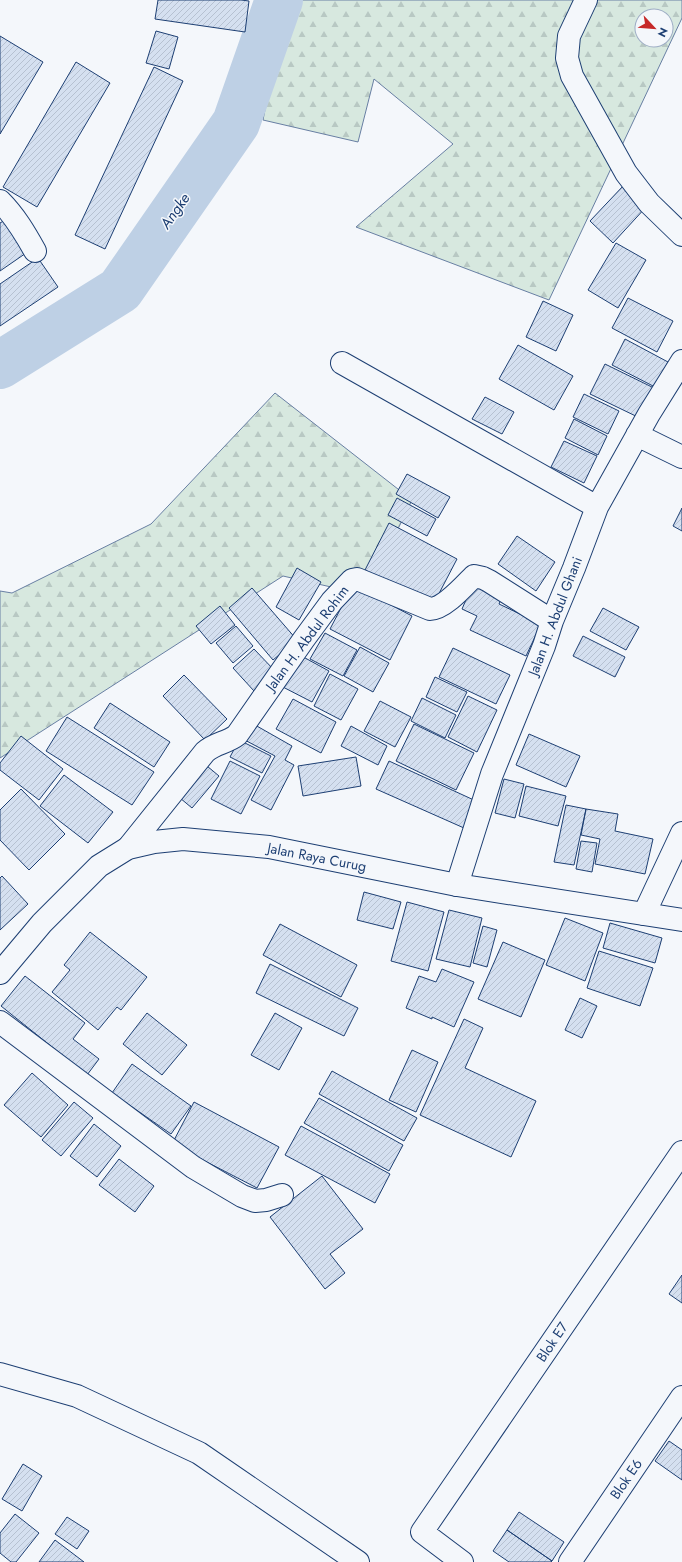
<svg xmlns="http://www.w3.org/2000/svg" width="682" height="1562" viewBox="0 0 682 1562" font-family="Jost,sans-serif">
  <defs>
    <pattern id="forest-firs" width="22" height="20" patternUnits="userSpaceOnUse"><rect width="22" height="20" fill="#d7e8df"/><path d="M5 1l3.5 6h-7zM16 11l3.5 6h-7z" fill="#b8c8c3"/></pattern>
    <pattern id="building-hatch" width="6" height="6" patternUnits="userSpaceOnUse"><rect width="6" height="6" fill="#d5e0f0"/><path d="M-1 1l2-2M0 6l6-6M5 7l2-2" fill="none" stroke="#b6c1d1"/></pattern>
  </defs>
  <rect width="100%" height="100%" fill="#f4f7fb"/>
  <path fill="url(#forest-firs)" stroke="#687fa3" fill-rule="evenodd" d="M 286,0 L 682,0 L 682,18 L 549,300 L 356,227 L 453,144 L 374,79 L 358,142 L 263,120 ZM 642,16 L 666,16 L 666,40 L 642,40 Z
    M 275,393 L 412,500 L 366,595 L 283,576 L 0,758 L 0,591 L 12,593 L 151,524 Z"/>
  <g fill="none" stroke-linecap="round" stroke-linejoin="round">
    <path stroke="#bed0e5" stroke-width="48" d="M 0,365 L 120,290 L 236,123 L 279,0"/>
  </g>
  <path fill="url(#building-hatch)" stroke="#1d3f73" d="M 158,0 L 241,0 L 249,1 L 245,32 L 155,19 Z
    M 156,31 L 178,37 L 169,69 L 146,63 Z
    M 0,36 L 43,62 L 0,134 Z
    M 76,62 L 110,83 L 37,207 L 3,187 Z
    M 154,67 L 183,81 L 105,249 L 75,235 Z
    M 624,185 L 647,206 L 613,243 L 590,221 Z
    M 7,219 L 29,251 L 0,271 L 0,223 Z
    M 616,243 L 646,260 L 618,308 L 588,290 Z
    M 38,258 L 58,287 L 0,326 L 0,284 Z
    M 628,298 L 673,321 L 657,352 L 612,328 Z
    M 543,301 L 573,315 L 556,351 L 526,337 Z
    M 625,339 L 668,362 L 655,387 L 612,365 Z
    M 518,345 L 573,376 L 554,410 L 499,379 Z
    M 605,364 L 658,390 L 644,420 L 590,394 Z
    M 584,394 L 619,411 L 608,434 L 573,417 Z
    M 485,397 L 514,412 L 502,434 L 472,419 Z
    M 574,419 L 607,436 L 598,455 L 565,438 Z
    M 564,441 L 597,456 L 584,483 L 551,467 Z
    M 407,474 L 450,497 L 438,518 L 396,494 Z
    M 397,498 L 436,519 L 427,536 L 388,515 Z
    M 682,508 L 682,531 L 673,526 Z
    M 389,523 L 457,559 L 433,605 L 365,570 Z
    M 517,536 L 555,562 L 536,591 L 498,564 Z
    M 297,568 L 321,582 L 299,620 L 276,607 Z
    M 475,579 L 504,593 L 499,604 L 541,624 L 526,656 L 470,630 L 477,616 L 462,609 Z
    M 353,585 L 412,616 L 390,660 L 330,629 Z
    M 252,588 L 297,640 L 273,660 L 229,608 Z
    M 220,606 L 235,625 L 211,644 L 196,626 Z
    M 603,608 L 639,627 L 626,650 L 590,631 Z
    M 236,626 L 253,646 L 233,663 L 216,643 Z
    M 325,633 L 357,650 L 343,676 L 310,659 Z
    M 583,636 L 625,657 L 615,677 L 573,656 Z
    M 360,647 L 389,663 L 373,692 L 344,676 Z
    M 453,648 L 510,675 L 496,704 L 439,677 Z
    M 254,649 L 275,671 L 254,691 L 233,668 Z
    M 296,653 L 329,671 L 312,702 L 279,685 Z
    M 330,674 L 358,689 L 341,720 L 314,706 Z
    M 184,675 L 227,719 L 205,740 L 163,696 Z
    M 435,677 L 467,692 L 457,712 L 426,697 Z
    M 468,696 L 497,710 L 477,752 L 448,737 Z
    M 422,698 L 456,715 L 445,738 L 411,721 Z
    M 293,699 L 336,722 L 321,753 L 276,729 Z
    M 380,701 L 411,717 L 395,747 L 364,731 Z
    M 110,703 L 170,742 L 154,767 L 94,728 Z
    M 67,717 L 154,772 L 132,805 L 46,751 Z
    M 248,721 L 292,746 L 285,760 L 294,765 L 271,810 L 251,800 L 275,756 L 239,737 Z
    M 414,724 L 474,753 L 456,790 L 396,761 Z
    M 351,726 L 387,746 L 378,765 L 341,746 Z
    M 529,734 L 580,756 L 566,787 L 516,765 Z
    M 21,736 L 63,769 L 39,800 L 0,770 L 0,763 Z
    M 239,740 L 271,756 L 262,773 L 230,757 Z
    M 356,757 L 361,786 L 303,796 L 298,766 Z
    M 201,761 L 219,776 L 192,808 L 174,793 Z
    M 230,761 L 260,776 L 241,814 L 211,799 Z
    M 389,761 L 476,801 L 464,828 L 376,789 Z
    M 64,775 L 113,812 L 88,843 L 40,806 Z
    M 504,779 L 524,784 L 515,818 L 495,813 Z
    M 526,786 L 566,796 L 558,826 L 519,816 Z
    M 21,789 L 65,834 L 29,870 L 0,840 L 0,810 Z
    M 566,805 L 586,809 L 574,865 L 554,862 Z
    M 586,809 L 618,814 L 615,831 L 653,839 L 645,874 L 595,864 L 600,839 L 581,835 Z
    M 581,841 L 597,843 L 592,872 L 576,869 Z
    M 2,876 L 28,904 L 0,930 L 0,878 Z
    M 364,892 L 401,902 L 393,929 L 357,920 Z
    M 407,902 L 444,912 L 428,971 L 391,961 Z
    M 449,910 L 482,918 L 470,967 L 436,959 Z
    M 565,918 L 603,933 L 585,981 L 546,965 Z
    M 610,923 L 662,938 L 655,963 L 603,948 Z
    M 280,924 L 357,965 L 341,997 L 263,955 Z
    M 483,926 L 497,930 L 487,967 L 473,963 Z
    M 90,932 L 147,977 L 121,1010 L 117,1007 L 98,1030 L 52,992 L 70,970 L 64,965 Z
    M 503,942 L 545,960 L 521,1017 L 478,999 Z
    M 599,951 L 653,968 L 640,1006 L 587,988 Z
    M 270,964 L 358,1008 L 344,1036 L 256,993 Z
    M 442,969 L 474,982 L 454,1027 L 432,1017 L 432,1019 L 406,1008 L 419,976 L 436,982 Z
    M 25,976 L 85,1023 L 73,1039 L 99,1059 L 87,1075 L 1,1006 Z
    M 580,998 L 597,1006 L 582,1038 L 565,1030 Z
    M 147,1013 L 187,1045 L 162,1075 L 123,1044 Z
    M 275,1013 L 302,1028 L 279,1070 L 251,1055 Z
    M 464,1019 L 483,1028 L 465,1068 L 536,1101 L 511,1157 L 420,1115 Z
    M 412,1050 L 438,1062 L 416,1112 L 389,1100 Z
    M 132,1064 L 191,1106 L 171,1134 L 112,1093 Z
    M 332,1071 L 417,1118 L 404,1141 L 319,1094 Z
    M 32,1073 L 68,1105 L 41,1137 L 4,1105 Z
    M 319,1098 L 403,1145 L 389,1171 L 304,1123 Z
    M 74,1102 L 93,1118 L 61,1156 L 42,1140 Z
    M 194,1102 L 279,1147 L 257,1188 L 172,1144 Z
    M 94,1124 L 121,1146 L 97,1177 L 70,1156 Z
    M 301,1126 L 390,1174 L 375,1203 L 285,1155 Z
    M 119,1159 L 154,1186 L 135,1212 L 99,1185 Z
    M 322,1176 L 363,1229 L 330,1254 L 345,1273 L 325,1289 L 270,1217 Z
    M 682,1275 L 682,1303 L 669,1294 Z
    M 669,1441 L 682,1450 L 682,1480 L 655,1461 Z
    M 23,1464 L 42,1476 L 22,1511 L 2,1499 Z
    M 519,1512 L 564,1542 L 552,1561 L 507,1530 Z
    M 15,1514 L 39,1533 L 16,1562 L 11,1562 L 0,1553 L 0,1533 Z
    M 67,1517 L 89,1531 L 77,1549 L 55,1534 Z
    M 507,1530 L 552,1561 L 551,1562 L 509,1562 L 493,1551 Z
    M 55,1540 L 84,1562 L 39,1562 Z"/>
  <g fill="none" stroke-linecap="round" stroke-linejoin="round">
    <g stroke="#1d3f73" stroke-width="24">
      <path id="minor" d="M 586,0 L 569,36 L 567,58 L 572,76 L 626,173 L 649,203 L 682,235
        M 0,201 C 15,216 25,233 35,251
        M 342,363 L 597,507
        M 637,435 L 682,457
        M 128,848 L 205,752 C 215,743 227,743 237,735 L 304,639 L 332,601 L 352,580 L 357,579 L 430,609 C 444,609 464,586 474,576 L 483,578 L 489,581 L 552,621
        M 457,885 L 492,774 L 544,646 L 552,621 L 574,568 L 597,507 L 649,414 L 682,361
        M 644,914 L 682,833
        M 0,1022 L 193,1167 L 242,1196 L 255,1201 L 266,1200 L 282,1195
        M 0,1374 L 77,1396 L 199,1453 L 358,1562
        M 462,1562 L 422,1532 L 682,1152
        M 570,1562 L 682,1397"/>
    </g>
    <g stroke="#1d3f73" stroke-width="24">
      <path id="major" d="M 0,973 L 42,923 L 99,866 L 128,848 L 154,842 L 183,839 L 269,847 L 457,885 L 682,920"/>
    </g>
    <use href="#minor" stroke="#f4f7fb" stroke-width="22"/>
    <use href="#major" stroke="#f4f7fb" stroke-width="22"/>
  </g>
  <g text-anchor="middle" stroke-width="3" stroke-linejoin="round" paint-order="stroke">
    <g font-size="14" fill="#1d3f73" stroke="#f4f7fb">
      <text transform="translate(555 616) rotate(-69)" y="5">Jalan H. Abdul Ghani</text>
      <text transform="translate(307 638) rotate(-53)" y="5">Jalan H. Abdul Rohim</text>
      <text transform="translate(317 857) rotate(11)" y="5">Jalan Raya Curug</text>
      <text transform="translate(552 1342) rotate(-56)" y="5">Blok E7</text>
      <text transform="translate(626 1479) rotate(-56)" y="5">Blok E6</text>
    </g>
    <g font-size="15" font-style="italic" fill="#1d3f73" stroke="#f4f7fb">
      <text transform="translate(175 211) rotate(-55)" y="5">Angke</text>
    </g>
  </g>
  <g transform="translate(654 28) rotate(116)"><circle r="19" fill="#f4f7fb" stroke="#9eadc5"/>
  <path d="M0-3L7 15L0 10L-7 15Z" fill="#c62828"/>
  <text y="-6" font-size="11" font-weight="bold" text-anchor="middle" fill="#1d3f73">N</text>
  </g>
</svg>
